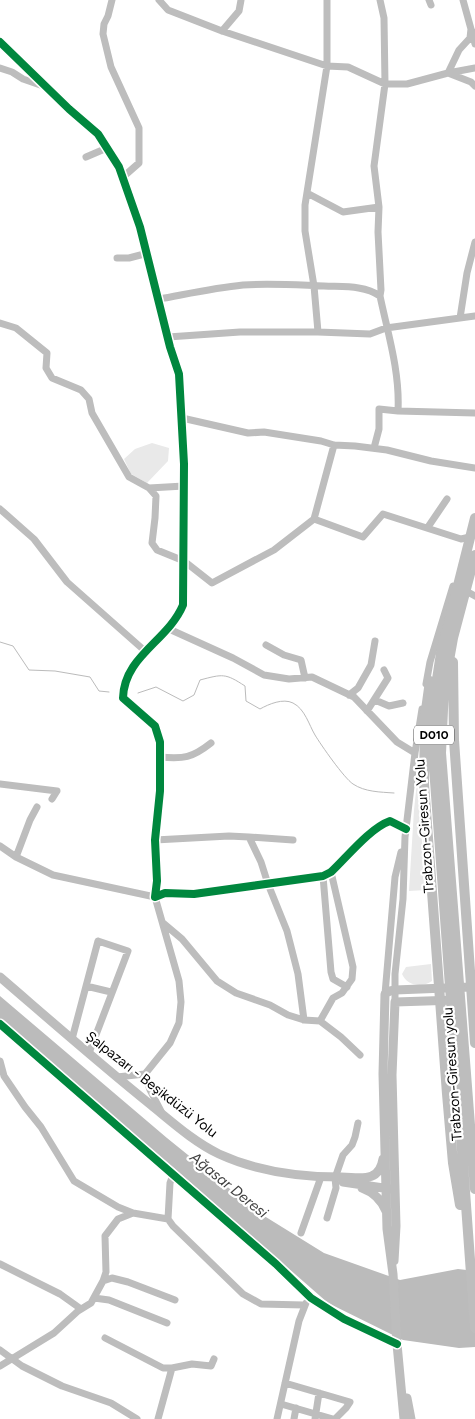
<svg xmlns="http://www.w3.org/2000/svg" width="475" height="1419" viewBox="0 0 475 1419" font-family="Figtree,sans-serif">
  <rect width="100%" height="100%" fill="#fff"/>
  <path fill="#e9e9e9" d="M 152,443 L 169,448 L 168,461 L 147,483 L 131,474 L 124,459 L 135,449 Z
    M 417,782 L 426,890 L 409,891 L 414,810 Z
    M 431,964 L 432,981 C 422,988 407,986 402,974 L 406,967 Z"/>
  <path fill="#bbb" d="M 0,996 L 167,1138 L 261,1214 L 324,1253 L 400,1280 L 458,1269 L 475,1271 L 475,1347 L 459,1348 L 403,1340 L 328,1303 L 174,1168 L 94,1101 L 0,1020 Z"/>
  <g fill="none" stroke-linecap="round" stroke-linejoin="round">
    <path stroke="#bbb" stroke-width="1" d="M 0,642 L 13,646 L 29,670 L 55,671 L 90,677 L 99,691 L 109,692
      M 138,693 L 156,687 L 183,701 L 194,695 L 200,680 C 223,674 225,673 245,686 L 246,701 L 260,709 C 269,704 283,698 293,703 C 305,709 309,725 315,735 C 321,745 344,778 353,784 C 365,792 380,792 394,793"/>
    <path stroke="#bdbdbd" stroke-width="7" d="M 112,0 L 108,16 L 104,24 L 103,34 L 111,67 L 139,128 L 139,163 L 123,177
      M 159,0 L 168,10 L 222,31 L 327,66 L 348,67 L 385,84 L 407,84 L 448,73 L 471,82 L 475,86
      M 429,0 L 431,5
      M 222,31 L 239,11 L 241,0
      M 472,31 L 475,44
      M 0,42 L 69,109 L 98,134 L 119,167 L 140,227 L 170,347 L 179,374 L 184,464 L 183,605 C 168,641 124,656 123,698 L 155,726 L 160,742 L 160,791 L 155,840 L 157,881 L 155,897 L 165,893 L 194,894 L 323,876 L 331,872 C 347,857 370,828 390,821 L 406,829
      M 0,68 L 12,72 L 23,79 L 46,87
      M 448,73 L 459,50 L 470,38 L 471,29 L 463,0
      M 448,73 L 475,68
      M 86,157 L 107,148
      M 307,193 L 343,212 L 379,207
      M 117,258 L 129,258 L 148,253
      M 380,296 L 381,290 L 378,232 L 379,207 L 374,166 L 385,84 L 384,18 L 380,0
      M 159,299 C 187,294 214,288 243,285 C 270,283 297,285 324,286 C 343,287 364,285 380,296 C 388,334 400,372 398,411
      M 460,318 L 467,273 L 475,242
      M 0,323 L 16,328 L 47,353 L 46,368 L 52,378 L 81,390 L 89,399 L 92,413 L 129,477 L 149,488 L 184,486
      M 318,332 L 314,286 L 305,231 L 305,205 L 327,66 L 327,0
      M 168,337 L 240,332 L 318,332 L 370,334 L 386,328 L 475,316
      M 182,418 L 248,433 L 264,432 L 321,441 L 334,445 L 355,446 L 387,450 L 431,461 L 475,468
      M 374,448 L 379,429 L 379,409 L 398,411 L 475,413
      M 149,488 L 156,496 L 155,518 L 152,543 L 157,550 L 184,561 L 212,583 L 274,550 L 314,519 L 334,445
      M 0,509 L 34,539 L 67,582 L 145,651
      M 314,519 L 363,537 L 383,514 L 461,539 L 470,537
      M 428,527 L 447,499
      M 466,591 L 475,596
      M 169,629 L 233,658 L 264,675 L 289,679 L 312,677 L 354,697 L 397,742 L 415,753 L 405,837 L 403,899 L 395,974 L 395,1002
      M 266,645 L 284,655 L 301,660 L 305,678
      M 426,684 L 430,662 L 453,586
      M 349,695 L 358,688 L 371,665 L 375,641
      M 375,700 L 389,706 L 403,703
      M 367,711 L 388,678 L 384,670
      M 415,753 L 422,709
      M 160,757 C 184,759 192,758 211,743
      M 0,784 L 57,791 L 52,799
      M 249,837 L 293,840
      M 155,840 L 229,836 L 249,837 L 261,862 L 268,884 L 287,931 L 298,974 L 304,1020
      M 0,846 L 16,857 L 53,875 L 155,897 L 179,981 L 181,1002 L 179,1023 L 170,1043 L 145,1074 L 117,1077
      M 16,857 L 30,820 L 37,807
      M 323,876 L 331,972 L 333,979 L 347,987
      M 163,923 L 182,939 L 217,981 L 236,993 L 270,1005 L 288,1015 L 304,1020 L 320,1021 L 341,1037 L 360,1055
      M 86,986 L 111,992
      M 385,994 L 395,877 L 401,852
      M 320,1021 L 333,998 L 342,993 L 352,979 L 353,967 L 331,872
      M 0,1024 L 276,1264 L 311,1298 L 344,1319 L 397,1344
      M 72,1039 L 98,941 L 128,951 L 89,1053
      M 0,1061 L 4,1076 L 25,1107 L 41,1127 L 74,1181 L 118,1207 L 133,1213
      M 145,1074 L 150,1090 L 161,1111
      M 173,1175 L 170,1183 L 168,1219 L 173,1226 L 243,1294 L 261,1304 L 304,1305
      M 327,1218 L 336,1188 L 335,1178 L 343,1155 L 352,1145 L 355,1137 L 358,1123
      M 301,1233 L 321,1177
      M 0,1264 L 60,1294 L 81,1309
      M 103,1281 L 112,1278 L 128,1282 L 175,1300
      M 94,1298 L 109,1300 L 167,1323
      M 105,1338 L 163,1368 L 172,1368
      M 0,1350 L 22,1366 L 62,1386 L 111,1403 L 137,1419
      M 0,1366 L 54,1333 L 78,1311 L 91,1303 L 103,1281 L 106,1272 L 105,1236 L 118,1219 L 133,1213 L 168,1219
      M 285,1383 L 350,1402 L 346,1408 L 335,1419
      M 281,1404 L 333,1419
      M 158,1419 L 172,1368 L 192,1364 L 211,1366 L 214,1359
      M 277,1419 L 299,1321 L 306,1303
      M 294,1419 L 296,1408
      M 315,1419 L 319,1393"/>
    <path stroke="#bdbdbd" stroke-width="9" d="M 0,977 C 50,1020 100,1064 151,1105 C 172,1122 194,1142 219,1154 C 256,1171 301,1177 341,1177 C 359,1177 379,1184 383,1159
      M 343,1182 L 390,1189
      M 362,1188 C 373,1192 381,1199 386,1211
      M 394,1261 L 396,1226 L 392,1075 L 395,1002 L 457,1000
      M 407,1398 L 411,1419
      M 404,1419 L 397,1344 L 393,1274 L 387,1229 L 383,1074 L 385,994 L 390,991 L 395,990 L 471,987"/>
    <path stroke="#bdbdbd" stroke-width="10" d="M 475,518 L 441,653 L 436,686 L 433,754 L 475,1328
      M 475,555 L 453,638 L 444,688 L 441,753 L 475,1189
      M 453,662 L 454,740 L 475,1043
      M 430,681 L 425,717 L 424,784 L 447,1094 L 453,1163 L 460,1205"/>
    <g stroke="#fff" stroke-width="11">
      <path id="cycleway" d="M 0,42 L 69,109 L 98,134 L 119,167 L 140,227 L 170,347 L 179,374 L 184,464 L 183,605 C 168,641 124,656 123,698 L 155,726 L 160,742 L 160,791 L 155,840 L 157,881 L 155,897 L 165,893 L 194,894 L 323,876 L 331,872 C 347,857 370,828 390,821 L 406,829
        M 0,1024 L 276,1264 L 311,1298 L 344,1319 L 397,1344"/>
    </g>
    <use href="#cycleway" stroke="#00873e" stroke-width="8"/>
  </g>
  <g text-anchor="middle" stroke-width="4.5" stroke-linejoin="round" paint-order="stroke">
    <rect fill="#fff" stroke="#4c4c4c" stroke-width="1" x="414" y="725.5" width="40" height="19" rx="4"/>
    <g font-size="12" font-weight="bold" fill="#000">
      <text x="434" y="739">D010</text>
    </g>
    <g font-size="14" fill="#000" stroke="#fff">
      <text transform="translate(424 826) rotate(-94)" y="5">Trabzon-Giresun Yolu</text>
      <text transform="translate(452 1074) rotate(-94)" y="5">Trabzon-Giresun yolu</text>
      <text transform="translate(152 1084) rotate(38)" y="5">Şalpazarı - Beşikdüzü Yolu</text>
    </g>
    <g font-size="15" font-style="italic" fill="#3f3f3f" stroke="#fff">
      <text transform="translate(229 1185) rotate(39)" y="5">Ağasar Deresi</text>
    </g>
  </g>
</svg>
